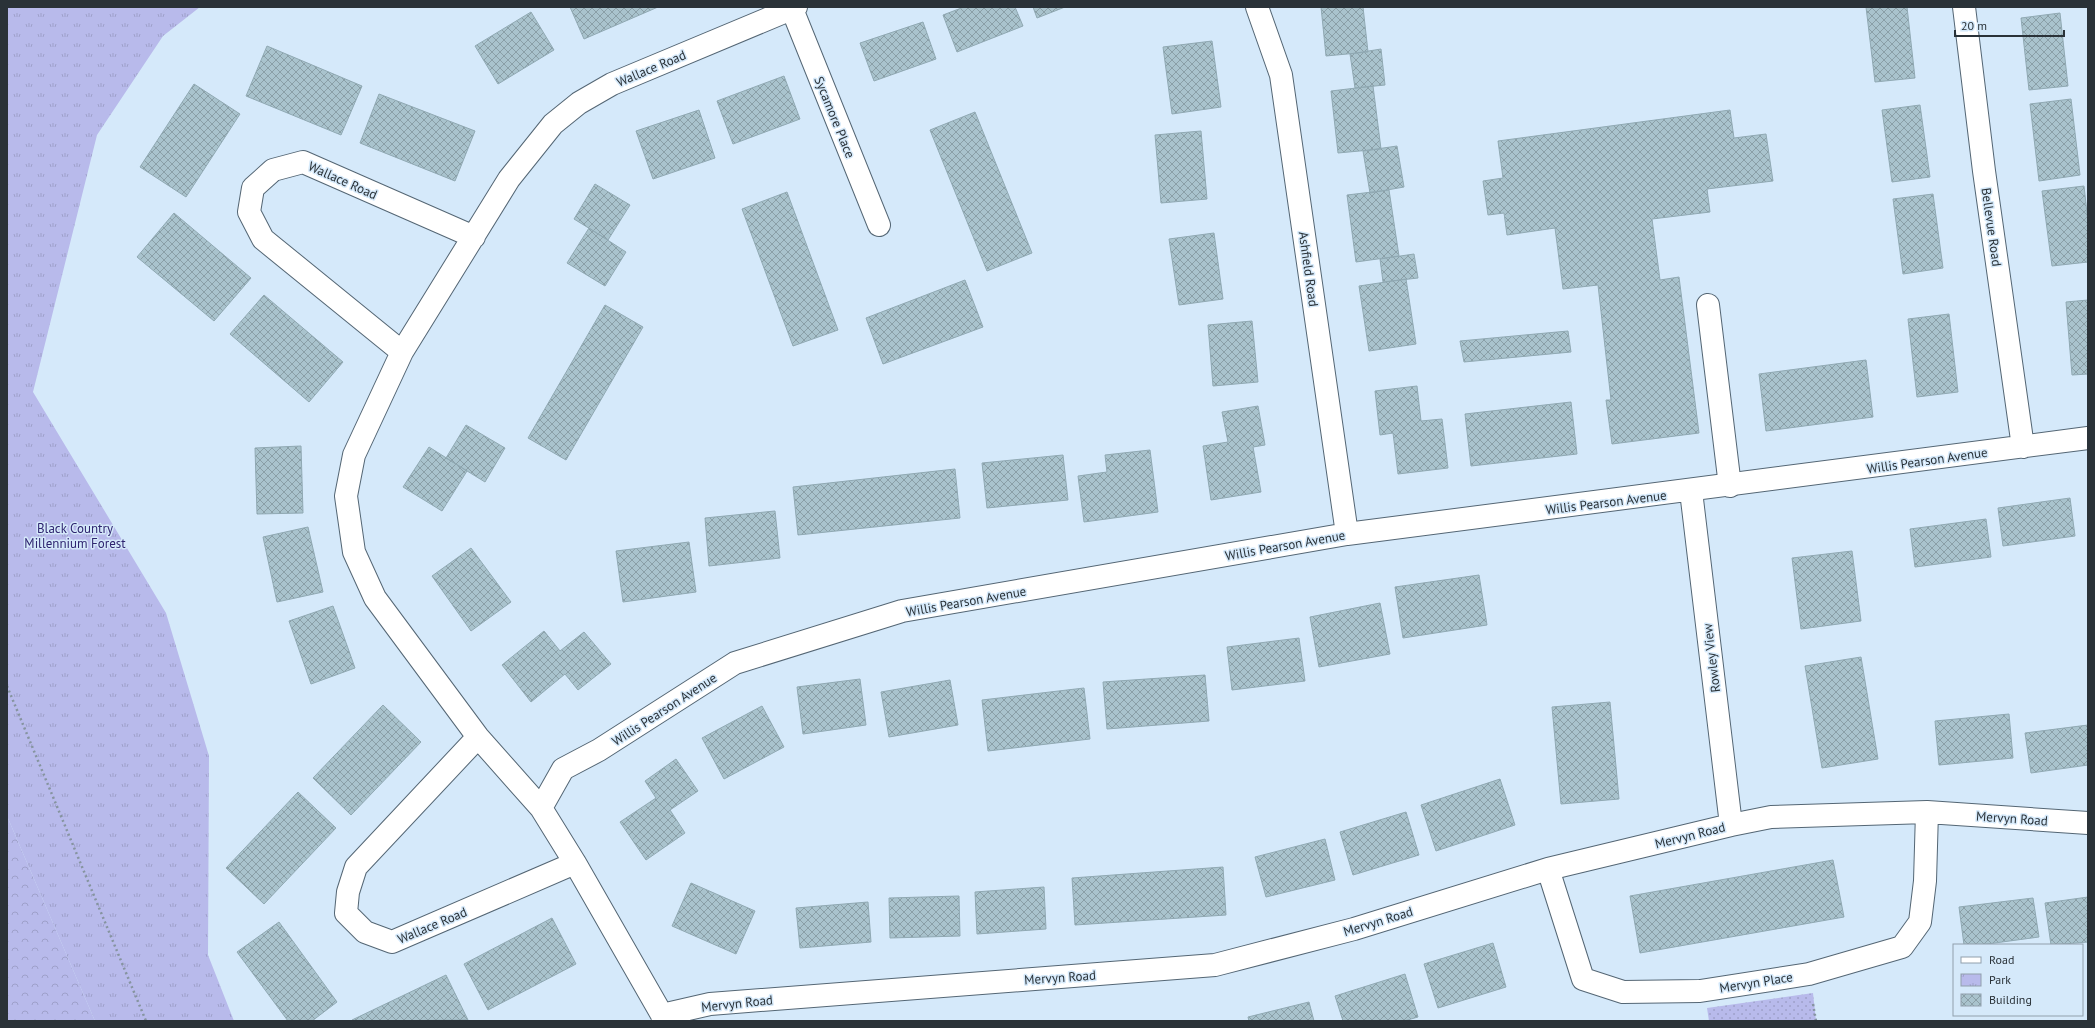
<svg xmlns="http://www.w3.org/2000/svg" width="2095" height="1028" viewBox="0 0 2095 1028" font-family="'PT Sans',sans-serif">
  <defs>
    <pattern id="grass-dots" width="8" height="8" patternUnits="userSpaceOnUse"><rect width="8" height="8" fill="#b8baeb"/><path d="M2 2h.1M6 6h.1" fill="none" stroke="#9ea0ca" stroke-width="1.8" stroke-linecap="round"/></pattern>
    <pattern id="forest-crowns" width="20" height="18" patternUnits="userSpaceOnUse"><rect width="20" height="18" fill="#b8baeb"/><path d="M2 6a3 3 0 1 1 6 0M12 15a3 3 0 1 1 6 0" fill="none" stroke="#9ea0ca"/></pattern>
    <pattern id="park-tufts" width="24" height="20" patternUnits="userSpaceOnUse"><rect width="24" height="20" fill="#b8baeb"/><path d="M3 7l-1-3M5 7V3M7 7l1-3M15 17l-1-3M17 17v-4M19 17l1-3" fill="none" stroke="#9ea0ca"/></pattern>
    <pattern id="building-cross-hatch" width="8" height="8" patternUnits="userSpaceOnUse"><rect width="8" height="8" fill="#a9c3cd"/><path d="M0 0l8 8M0 8l8-8" fill="none" stroke="#8a9fa7"/></pattern>
  </defs>
  <rect width="100%" height="100%" fill="#d5e9fa"/>
  <path fill="url(#grass-dots)" d="M 1813,993 L 1816,1021 L 1709,1021 L 1707,1008 Z"/>
  <path fill="url(#forest-crowns)" d="M 7,816 L 95,1021 L 7,1021 Z"/>
  <path fill="url(#park-tufts)" d="M 7,7 L 200,7 L 163,36 L 97,135 L 33,392 L 166,613 L 209,756 L 208,955 L 234,1021 L 95,1021 L 7,816 Z"/>
  <path fill="url(#building-cross-hatch)" stroke="#90a9b3" d="M 570,7 L 658,7 L 584,39 Z
    M 964,7 L 1015,7 L 1023,26 L 957,52 L 943,15 Z
    M 1033,7 L 1065,7 L 1037,18 Z
    M 1321,7 L 1363,7 L 1368,52 L 1326,56 Z
    M 1866,7 L 1907,7 L 1915,78 L 1875,82 Z
    M 531,12 L 554,50 L 498,84 L 475,46 Z
    M 2060,13 L 2068,86 L 2029,90 L 2021,18 Z
    M 923,22 L 936,59 L 874,81 L 860,43 Z
    M 1212,41 L 1221,107 L 1172,114 L 1163,47 Z
    M 267,46 L 362,86 L 341,135 L 246,96 Z
    M 1381,49 L 1385,85 L 1355,88 L 1350,54 Z
    M 784,76 L 800,119 L 733,144 L 717,101 Z
    M 194,84 L 240,114 L 186,197 L 140,167 Z
    M 1373,86 L 1381,149 L 1338,153 L 1331,91 Z
    M 379,94 L 475,131 L 455,181 L 360,143 Z
    M 2071,99 L 2080,175 L 2039,181 L 2030,104 Z
    M 1920,105 L 1930,177 L 1892,182 L 1882,110 Z
    M 699,110 L 715,158 L 653,179 L 636,131 Z
    M 1730,110 L 1734,138 L 1766,134 L 1773,181 L 1707,189 L 1710,212 L 1652,219 L 1660,280 L 1679,277 L 1699,433 L 1612,444 L 1606,400 L 1611,400 L 1598,285 L 1563,289 L 1555,228 L 1507,235 L 1504,213 L 1488,215 L 1483,181 L 1503,178 L 1498,141 Z
    M 975,112 L 1032,253 L 987,271 L 930,130 Z
    M 1201,131 L 1207,199 L 1161,203 L 1155,135 Z
    M 1397,146 L 1404,187 L 1370,193 L 1363,151 Z
    M 595,184 L 630,205 L 608,240 L 574,219 Z
    M 2084,186 L 2088,222 L 2088,262 L 2052,266 L 2042,191 Z
    M 1389,190 L 1399,256 L 1356,262 L 1347,195 Z
    M 787,192 L 838,330 L 793,346 L 742,209 Z
    M 1933,194 L 1943,268 L 1903,274 L 1893,199 Z
    M 174,213 L 251,278 L 214,321 L 137,257 Z
    M 589,228 L 626,252 L 605,286 L 567,263 Z
    M 1214,233 L 1223,299 L 1179,305 L 1169,239 Z
    M 1414,254 L 1418,278 L 1383,282 L 1380,259 Z
    M 1406,279 L 1416,344 L 1369,351 L 1359,286 Z
    M 965,280 L 983,327 L 883,364 L 866,318 Z
    M 264,295 L 343,362 L 309,402 L 230,334 Z
    M 2088,300 L 2088,374 L 2072,375 L 2066,302 Z
    M 605,305 L 643,327 L 566,460 L 528,438 Z
    M 1949,314 L 1958,392 L 1917,397 L 1908,319 Z
    M 1252,321 L 1258,382 L 1213,386 L 1208,325 Z
    M 1568,331 L 1571,352 L 1464,362 L 1460,341 Z
    M 1866,360 L 1873,417 L 1766,431 L 1759,374 Z
    M 1417,386 L 1421,421 L 1442,419 L 1448,468 L 1398,474 L 1393,433 L 1380,435 L 1375,391 Z
    M 1571,402 L 1577,454 L 1471,466 L 1465,414 Z
    M 1258,406 L 1265,445 L 1253,447 L 1261,492 L 1211,500 L 1203,446 L 1228,442 L 1222,412 Z
    M 466,425 L 505,448 L 485,482 L 446,458 Z
    M 301,446 L 303,513 L 257,514 L 255,448 Z
    M 429,447 L 467,471 L 442,511 L 403,487 Z
    M 1150,450 L 1158,512 L 1084,522 L 1078,476 L 1107,472 L 1105,455 Z
    M 1063,455 L 1068,500 L 987,508 L 982,463 Z
    M 955,469 L 960,518 L 798,535 L 793,487 Z
    M 2070,498 L 2075,536 L 2003,546 L 1998,508 Z
    M 775,511 L 780,558 L 709,566 L 705,518 Z
    M 1986,519 L 1991,557 L 1915,567 L 1910,529 Z
    M 308,527 L 323,592 L 277,602 L 263,537 Z
    M 689,542 L 696,592 L 623,602 L 616,551 Z
    M 471,548 L 511,602 L 471,631 L 432,576 Z
    M 1852,551 L 1861,621 L 1801,629 L 1792,558 Z
    M 1479,575 L 1487,625 L 1403,638 L 1395,587 Z
    M 1380,603 L 1390,654 L 1319,667 L 1310,617 Z
    M 333,606 L 355,668 L 311,684 L 289,621 Z
    M 544,631 L 560,651 L 584,632 L 611,664 L 578,690 L 565,674 L 531,702 L 502,665 Z
    M 1299,638 L 1305,681 L 1232,690 L 1227,647 Z
    M 1861,657 L 1878,759 L 1822,768 L 1805,666 Z
    M 1205,675 L 1209,721 L 1107,729 L 1103,682 Z
    M 860,679 L 866,725 L 803,734 L 797,687 Z
    M 950,680 L 958,725 L 889,737 L 881,692 Z
    M 1084,688 L 1090,739 L 988,751 L 982,700 Z
    M 1610,702 L 1619,799 L 1561,804 L 1552,707 Z
    M 383,705 L 421,742 L 351,815 L 313,778 Z
    M 762,706 L 784,747 L 724,779 L 702,738 Z
    M 2009,714 L 2013,758 L 1939,765 L 1935,721 Z
    M 2088,725 L 2088,765 L 2031,773 L 2025,733 Z
    M 676,759 L 698,791 L 670,810 L 685,833 L 646,860 L 620,822 L 656,798 L 645,781 Z
    M 1500,779 L 1515,825 L 1436,851 L 1421,805 Z
    M 298,792 L 336,828 L 264,904 L 226,868 Z
    M 1406,812 L 1419,855 L 1353,875 L 1340,832 Z
    M 1325,839 L 1335,880 L 1266,897 L 1255,857 Z
    M 1833,860 L 1844,917 L 1640,953 L 1630,896 Z
    M 1223,867 L 1226,915 L 1075,925 L 1072,878 Z
    M 691,883 L 755,911 L 736,954 L 672,926 Z
    M 1044,887 L 1046,929 L 977,934 L 975,892 Z
    M 959,896 L 960,936 L 890,938 L 889,898 Z
    M 2088,897 L 2088,942 L 2051,945 L 2045,903 Z
    M 2033,898 L 2039,937 L 1980,945 L 1964,945 L 1959,907 Z
    M 868,902 L 871,942 L 800,948 L 796,908 Z
    M 552,918 L 576,964 L 488,1010 L 464,964 Z
    M 279,922 L 337,1002 L 312,1021 L 288,1021 L 237,952 Z
    M 1493,943 L 1506,987 L 1438,1008 L 1424,964 Z
    M 1405,974 L 1418,1017 L 1404,1021 L 1343,1021 L 1335,996 Z
    M 446,975 L 468,1020 L 353,1021 L 352,1020 Z
    M 1309,1002 L 1314,1021 L 1249,1021 L 1248,1017 Z"/>
  <g fill="none" stroke-linecap="round" stroke-linejoin="round">
    <g stroke="#546674" stroke-width="24">
      <path id="service" d="M 1708,305 L 1730,486"/>
    </g>
    <g stroke="#546674" stroke-width="24">
      <path id="minor" d="M 1257,7 L 1281,75 L 1347,534
        M 1964,7 L 1984,171 L 2023,447
        M 792,9 L 879,225
        M 402,352 L 263,239 L 249,212 L 253,188 L 273,170 L 303,162 L 474,237
        M 1691,491 L 1731,825
        M 478,737 L 356,867 L 348,892 L 346,913 L 365,932 L 392,942 L 575,863
        M 541,808 L 563,769 L 599,750 L 735,663 L 902,611 L 1347,534 L 2088,438
        M 1548,869 L 1583,979 L 1623,992 L 1700,991 L 1809,974 L 1902,947 L 1920,922 L 1925,881 L 1927,812
        M 662,1015 L 710,1004 L 1215,965 L 1354,929 L 1548,869 L 1731,825 L 1771,817 L 1927,812 L 2088,823
        M 663,1021 L 662,1015 L 575,863 L 541,808 L 478,737 L 375,598 L 354,552 L 346,496 L 354,455 L 402,352 L 509,179 L 553,124 L 579,103 L 612,84 L 796,7"/>
    </g>
    <path stroke="#8694a0" stroke-width="2.5" stroke-dasharray="2 3" stroke-linecap="butt" d="M 7,686 L 146,1021
      M 1813,1004 L 1816,1021"/>
    <use href="#service" stroke="#fff" stroke-width="22"/>
    <use href="#minor" stroke="#fff" stroke-width="22"/>
  </g>
  <g text-anchor="middle" stroke-width="3" stroke-linejoin="round" paint-order="stroke">
    <g font-size="13" fill="#2a3238" stroke="#d5e9fa">
      <text transform="translate(651 68) rotate(-23)" y="5">Wallace Road</text>
      <text transform="translate(835 117) rotate(68)" y="5">Sycamore Place</text>
      <text transform="translate(343 180) rotate(24)" y="5">Wallace Road</text>
      <text transform="translate(1992 227) rotate(82)" y="5">Bellevue Road</text>
      <text transform="translate(1309 269) rotate(82)" y="5">Ashfield Road</text>
      <text transform="translate(1927 460) rotate(-8)" y="5">Willis Pearson Avenue</text>
      <text transform="translate(1606 502) rotate(-7)" y="5">Willis Pearson Avenue</text>
      <text transform="translate(1285 545) rotate(-10)" y="5">Willis Pearson Avenue</text>
      <text transform="translate(966 601) rotate(-10)" y="5">Willis Pearson Avenue</text>
      <text transform="translate(1711 658) rotate(-97)" y="5">Rowley View</text>
      <text transform="translate(664 709) rotate(-33)" y="5">Willis Pearson Avenue</text>
      <text transform="translate(2012 818) rotate(4)" y="5">Mervyn Road</text>
      <text transform="translate(1690 835) rotate(-14)" y="5">Mervyn Road</text>
      <text transform="translate(1378 921) rotate(-17)" y="5">Mervyn Road</text>
      <text transform="translate(432 925) rotate(-23)" y="5">Wallace Road</text>
      <text transform="translate(1060 977) rotate(-4)" y="5">Mervyn Road</text>
      <text transform="translate(1756 982) rotate(-9)" y="5">Mervyn Place</text>
      <text transform="translate(737 1003) rotate(-6)" y="5">Mervyn Road</text>
    </g>
    <g font-size="13" fill="#2f2570" stroke="#d5e9fa">
      <text x="75" y="533">Black Country<tspan x="75" dy="15">Millennium Forest</tspan></text>
    </g>
  </g>
  <rect width="2095" height="1028" fill="none" stroke="#2a3238" stroke-width="16"/>
  <rect x="1953" y="944" width="130" height="72" fill="#d5e9fa" stroke="#91a0ac"/>
  <rect x="1961" y="957" width="20" height="6" fill="#ffffff" stroke="#91a0ac"/>
  <text x="1989" y="964" font-size="12" fill="#2a3238">Road</text>
  <rect x="1961" y="974" width="20" height="12" fill="url(#park-tufts)" stroke="#91a0ac"/>
  <text x="1989" y="984" font-size="12" fill="#2a3238">Park</text>
  <rect x="1961" y="994" width="20" height="12" fill="url(#building-cross-hatch)" stroke="#91a0ac"/>
  <text x="1989" y="1004" font-size="12" fill="#2a3238">Building</text>
  <path d="M1955 30v6h109v-6" fill="none" stroke="#2a3238" stroke-width="2"/>
  <text x="1961" y="30" font-size="12" fill="#2a3238" stroke="#d5e9fa" stroke-width="3" paint-order="stroke">20 m</text>
</svg>
